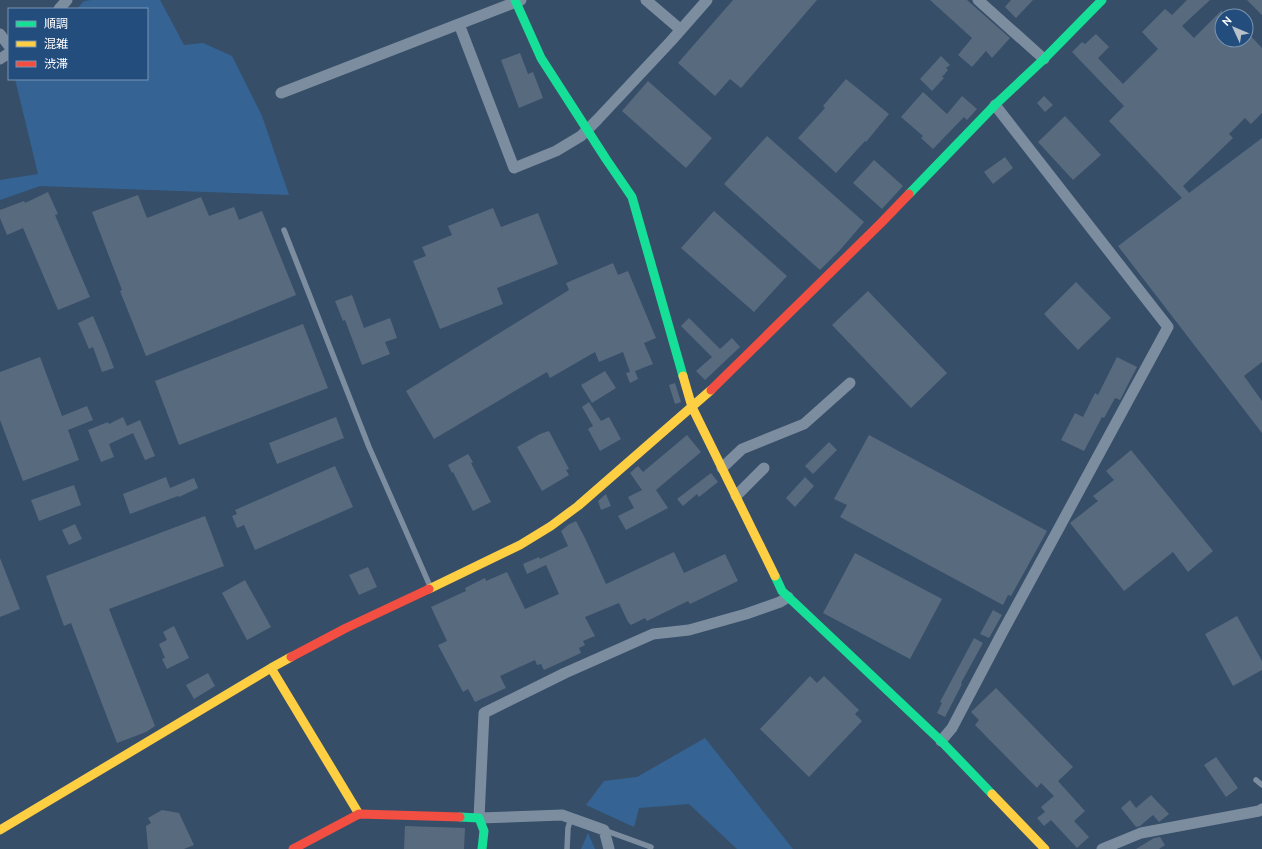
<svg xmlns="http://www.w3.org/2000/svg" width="1262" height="849" viewBox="0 0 1262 849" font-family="Ubuntu,'Noto Sans JP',sans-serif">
  <rect width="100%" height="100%" fill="#374e68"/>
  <path fill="#356494" d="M 91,0 L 160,0 L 184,45 L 203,43 L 232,56 L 262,116 L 289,195 L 40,186 L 0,200 L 0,180 L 38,174 L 15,79 L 147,79 L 147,9 L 77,9 L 84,1 Z
    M 705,738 L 793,849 L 737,849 L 689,804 L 639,808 L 634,827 L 586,805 L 604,781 L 637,777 Z
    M 588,833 L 595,849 L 581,849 Z"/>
  <path fill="#586a7e" d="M 733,0 L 817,0 L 741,88 L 730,79 L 715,96 L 678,63 Z
    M 930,0 L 967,0 L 1010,38 L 992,58 L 986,51 L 972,67 L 958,55 L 972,38 Z
    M 1011,0 L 1033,0 L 1016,18 L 1005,7 Z
    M 1187,0 L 1210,0 L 1182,26 L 1194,38 L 1222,10 L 1222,40 L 1246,40 L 1246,31 L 1262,48 L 1262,113 L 1251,124 L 1245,118 L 1229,134 L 1233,138 L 1183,186 L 1189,193 L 1262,138 L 1262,362 L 1244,376 L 1262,401 L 1262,433 L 1118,246 L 1182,198 L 1109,121 L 1124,106 L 1072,52 L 1082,42 L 1085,44 L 1096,34 L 1109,47 L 1098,58 L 1123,84 L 1158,49 L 1142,32 L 1165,9 L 1172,15 Z
    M 1247,0 L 1262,0 L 1262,15 Z
    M 520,53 L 528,74 L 533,72 L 543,98 L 519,108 L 501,60 Z
    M 941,56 L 950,65 L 946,68 L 948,70 L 942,77 L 944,78 L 932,91 L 920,79 Z
    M 846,79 L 889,114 L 866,142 L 865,141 L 836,173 L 798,138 L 825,108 L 823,106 Z
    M 648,81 L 712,138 L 686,168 L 622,111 Z
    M 923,92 L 947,114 L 962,96 L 977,109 L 967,120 L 964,117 L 933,149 L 921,138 L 923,136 L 901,117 Z
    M 1044,96 L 1053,105 L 1045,112 L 1037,103 Z
    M 1065,116 L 1101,155 L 1073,180 L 1038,142 Z
    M 767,136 L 864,222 L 840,250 L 820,270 L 724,184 Z
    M 1005,157 L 1013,168 L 993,184 L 984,172 Z
    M 874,160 L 903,186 L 882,209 L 853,183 Z
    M 48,192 L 58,214 L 55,215 L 90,297 L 58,310 L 23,228 L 7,235 L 0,218 L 0,210 L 24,201 L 25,203 Z
    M 138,195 L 147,218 L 201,197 L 209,216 L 234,207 L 239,220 L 262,211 L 296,295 L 146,356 L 120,291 L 122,290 L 92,212 Z
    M 493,208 L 501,227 L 538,213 L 558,264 L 497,288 L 503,304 L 440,329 L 413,261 L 426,256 L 422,247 L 452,235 L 448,226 Z
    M 714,211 L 787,276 L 754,312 L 681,248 Z
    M 613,263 L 618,275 L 628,271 L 656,338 L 644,343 L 653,364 L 635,371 L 638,379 L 630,383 L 626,373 L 630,372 L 623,352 L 599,362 L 595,352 L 550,378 L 547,372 L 434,439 L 406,391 L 569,290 L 566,283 Z
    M 1076,282 L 1111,318 L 1078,350 L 1044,314 Z
    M 868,291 L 947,373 L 911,408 L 832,325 Z
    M 352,295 L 364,328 L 390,318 L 397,338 L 385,342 L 390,354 L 362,365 L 345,320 L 343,321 L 335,301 Z
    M 93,316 L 106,347 L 114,368 L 102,372 L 93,347 L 89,349 L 78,323 Z
    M 689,318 L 720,349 L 732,338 L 740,347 L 705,380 L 696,371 L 712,357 L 681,326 Z
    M 303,324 L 328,388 L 179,445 L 155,381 Z
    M 40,357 L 62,416 L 87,406 L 93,420 L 68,430 L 79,460 L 23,481 L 0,420 L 0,372 Z
    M 1117,357 L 1137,367 L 1120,400 L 1115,398 L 1104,418 L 1102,417 L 1084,451 L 1061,440 L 1075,413 L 1083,417 L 1095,393 L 1098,395 Z
    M 605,371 L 616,388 L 592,403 L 581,385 Z
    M 675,383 L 681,402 L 675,404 L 669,385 Z
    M 589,402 L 601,421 L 609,417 L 621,439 L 600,451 L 588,429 L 593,426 L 582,407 Z
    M 123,417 L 127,426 L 140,420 L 155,456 L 145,460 L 133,433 L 109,444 L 114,457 L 101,462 L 88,430 L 108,422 L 109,424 Z
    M 336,417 L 344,438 L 277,464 L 269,443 Z
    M 549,431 L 569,469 L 566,470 L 569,475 L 542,491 L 517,447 L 540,434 Z
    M 687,435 L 701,452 L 656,490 L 668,508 L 626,530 L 618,516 L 634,508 L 628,497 L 642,490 L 630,473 L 638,466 L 643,472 Z
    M 869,435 L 1047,531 L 1011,596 L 1008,595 L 1003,605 L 840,517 L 847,505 L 834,499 Z
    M 829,442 L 837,450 L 813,474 L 805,466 Z
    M 1131,450 L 1213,551 L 1188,572 L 1173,552 L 1124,591 L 1070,523 L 1098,501 L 1093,496 L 1114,480 L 1106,471 Z
    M 468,454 L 473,462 L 471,463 L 491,502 L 473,511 L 453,472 L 452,473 L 448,465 Z
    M 335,466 L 353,507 L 255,550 L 244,525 L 237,528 L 232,516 L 237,514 L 235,510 Z
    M 711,473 L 718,482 L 699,497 L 697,494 L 683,506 L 677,499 Z
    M 166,477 L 170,488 L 194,478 L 198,488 L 179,497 L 178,496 L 130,514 L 123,494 Z
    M 805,477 L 814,486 L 795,507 L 786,498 Z
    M 74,485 L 81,505 L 39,521 L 31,500 Z
    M 606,494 L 611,506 L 601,510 L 598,501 Z
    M 205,516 L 224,566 L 109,609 L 155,726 L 146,732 L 117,743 L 71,623 L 64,626 L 46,576 Z
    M 576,521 L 585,538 L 606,584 L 674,552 L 684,573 L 725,554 L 738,581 L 690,604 L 688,601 L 647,621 L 645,618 L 631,625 L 628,622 L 619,603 L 585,617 L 595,636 L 583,641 L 585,645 L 579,648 L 581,653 L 544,670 L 541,664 L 537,665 L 535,660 L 500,676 L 506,688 L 475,702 L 468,689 L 463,692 L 438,645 L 447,641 L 431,607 L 466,591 L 465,588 L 485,578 L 486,581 L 507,572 L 525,609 L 559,594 L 546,565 L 527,574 L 523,564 L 539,557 L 540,559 L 568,546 L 561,531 L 568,525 Z
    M 75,524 L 82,539 L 69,545 L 62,530 Z
    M 855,553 L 942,599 L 910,659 L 823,613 Z
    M 0,558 L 20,609 L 0,617 Z
    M 368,567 L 377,587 L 359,595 L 349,575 Z
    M 245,580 L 271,627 L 247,640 L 222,593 Z
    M 993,610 L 1002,615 L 989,638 L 980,634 Z
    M 1237,616 L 1262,661 L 1262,670 L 1233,686 L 1205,634 Z
    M 174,626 L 189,658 L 167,669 L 162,659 L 165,658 L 159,644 L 167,640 L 163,632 Z
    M 974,638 L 983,643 L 961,683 L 962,684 L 945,717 L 937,713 L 942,703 L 940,702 Z
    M 208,673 L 215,686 L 194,699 L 186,685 Z
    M 810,676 L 817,683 L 824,676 L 859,710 L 855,714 L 862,721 L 809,777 L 760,729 Z
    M 996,688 L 1073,767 L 1058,781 L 1085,811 L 1074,821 L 1089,837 L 1077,848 L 1051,820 L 1044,826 L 1037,818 L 1045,812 L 1041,807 L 1054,796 L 1041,783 L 1037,788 L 975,725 L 979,720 L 971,712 Z
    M 1216,757 L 1238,788 L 1226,797 L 1204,765 Z
    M 1151,795 L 1169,814 L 1159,822 L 1153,815 L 1140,826 L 1136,827 L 1121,808 L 1130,800 L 1136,808 Z
    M 162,810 L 179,813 L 194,845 L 184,849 L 148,849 L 146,826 L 151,823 L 148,818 Z
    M 405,826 L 465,828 L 464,849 L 404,849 Z
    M 1160,837 L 1165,845 L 1159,849 L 1136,849 L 1154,838 Z"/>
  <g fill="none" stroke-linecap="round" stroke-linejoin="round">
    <path stroke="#7c8d9f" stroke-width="5.5" d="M 284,230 L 369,447 L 430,586
      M 1256,780 L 1262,785
      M 604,830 L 651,847
      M 567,849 L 568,828 L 571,818"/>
    <path stroke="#7c8d9f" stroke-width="11" d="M 646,0 L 681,30
      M 978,0 L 1044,59
      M 59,9 L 67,0
      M 459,24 L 521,0
      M 0,34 L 9,46
      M 0,59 L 9,53
      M 281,93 L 459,24 L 514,168 L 556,151 L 581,136 L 597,120 L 671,41 L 707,0
      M 722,468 L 742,449 L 804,424 L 850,383
      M 736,496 L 764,468
      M 941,741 L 952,728 L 1002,633 L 1168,327 L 995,105
      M 609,849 L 604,830 L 562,815 L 479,818 L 484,713 L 565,673 L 653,634 L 689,630 L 746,614 L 780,602 L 788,597
      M 1102,849 L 1141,833 L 1259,811 L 1262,809"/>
    <path stroke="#16e098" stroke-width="9" d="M 515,0 L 541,58 L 606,159 L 632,197 L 683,376
      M 909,194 L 995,105 L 1044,59 L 1102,0
      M 775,576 L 782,591 L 941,741 L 992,794
      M 460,817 L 479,818 L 484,831 L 482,849"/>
    <path stroke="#ffcf43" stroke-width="9" d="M 683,376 L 692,407 L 775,576
      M 429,589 L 520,545 L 551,526 L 578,506 L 711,390
      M 271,668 L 359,814
      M 992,794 L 1045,849
      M 0,830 L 271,668 L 291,657"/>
    <path stroke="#f24e42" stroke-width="9" d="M 711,390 L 881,223 L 909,194
      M 291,657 L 346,628 L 429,589
      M 293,849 L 359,814 L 460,817"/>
  </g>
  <rect x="8" y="8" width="140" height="72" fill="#224d7d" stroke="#7a94b1"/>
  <rect x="16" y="21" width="20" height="6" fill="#16e098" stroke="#7a94b1"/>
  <text x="44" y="28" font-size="12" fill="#ffffff">順調</text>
  <rect x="16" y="41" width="20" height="6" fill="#ffcf43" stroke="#7a94b1"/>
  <text x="44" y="48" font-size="12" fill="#ffffff">混雑</text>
  <rect x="16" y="61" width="20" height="6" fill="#f24e42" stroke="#7a94b1"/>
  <text x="44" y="68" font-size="12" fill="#ffffff">渋滞</text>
  <g transform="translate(1234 28) rotate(314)"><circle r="19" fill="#224d7d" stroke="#7a94b1"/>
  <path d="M0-3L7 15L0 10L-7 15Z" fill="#b9c1ca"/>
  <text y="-6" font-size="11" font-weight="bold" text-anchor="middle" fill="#ffffff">N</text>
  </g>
</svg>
